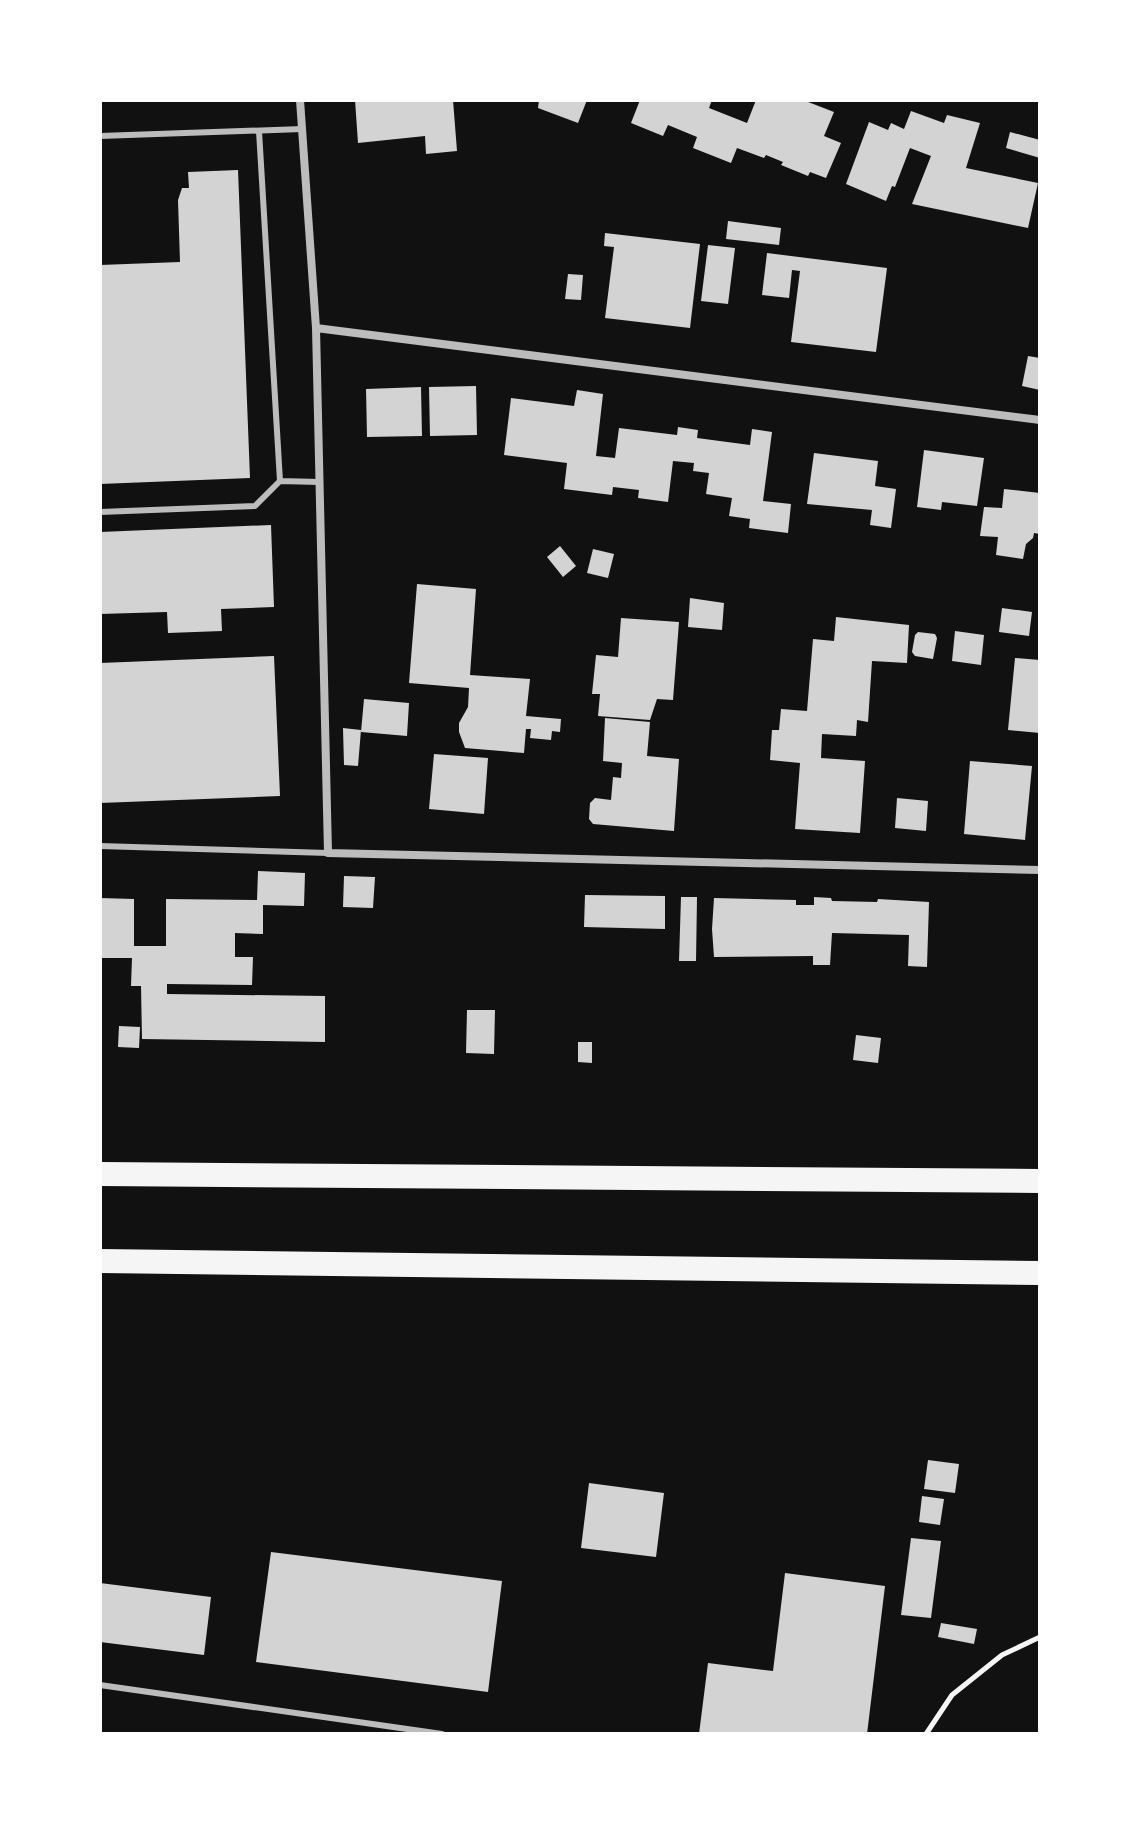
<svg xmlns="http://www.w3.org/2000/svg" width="1140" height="1834" viewBox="0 0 1140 1834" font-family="Inter,sans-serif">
  <rect width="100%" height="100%" fill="#111"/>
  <path fill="#d3d3d3" d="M 355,100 L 424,100 L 424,102 L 453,100 L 457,151 L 426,154 L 425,136 L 358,143 Z
    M 539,100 L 587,100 L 578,123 L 538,108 Z
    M 640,100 L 712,100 L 709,108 L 747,123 L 756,100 L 803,100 L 834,112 L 824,136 L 841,143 L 826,178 L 810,172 L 808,176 L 781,165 L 783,162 L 766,155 L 764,158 L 737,148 L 731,163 L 693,148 L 697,137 L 668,125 L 663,136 L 631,123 Z
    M 911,111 L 944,123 L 947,115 L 980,123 L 966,168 L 1038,183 L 1028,228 L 912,204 L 931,156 L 910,148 L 895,187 L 892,186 L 886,201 L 846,184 L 869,122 L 888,130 L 891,123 L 904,129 Z
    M 1010,132 L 1040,140 L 1040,158 L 1006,148 Z
    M 238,170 L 250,478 L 100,484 L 100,265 L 180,262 L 178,200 L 182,188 L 189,188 L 188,172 Z
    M 728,221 L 781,228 L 779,245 L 726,239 Z
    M 605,233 L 700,244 L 690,328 L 605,318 L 614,247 L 604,246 Z
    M 708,245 L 735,248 L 728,304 L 701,301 Z
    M 767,253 L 887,268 L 876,352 L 791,342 L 800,271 L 792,270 L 789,298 L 762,295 Z
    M 568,274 L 583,275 L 581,300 L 565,299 Z
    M 1028,356 L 1040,358 L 1040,390 L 1022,386 Z
    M 476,386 L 477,435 L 430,436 L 429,387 Z
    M 421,387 L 422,436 L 367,437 L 366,389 Z
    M 577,390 L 603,394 L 596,456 L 615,458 L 619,428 L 677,435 L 678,427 L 698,430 L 697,438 L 750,445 L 752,429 L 772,432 L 763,501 L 791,504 L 788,533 L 749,528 L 750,519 L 729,516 L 732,498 L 706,494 L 709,473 L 693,471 L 694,463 L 673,461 L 668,502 L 638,498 L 639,490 L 613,487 L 612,495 L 564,489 L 567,463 L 504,455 L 511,398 L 574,406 Z
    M 924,450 L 984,458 L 977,506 L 942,502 L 941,510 L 917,507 Z
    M 814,453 L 878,461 L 875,486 L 896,489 L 891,528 L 870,525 L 872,510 L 807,504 Z
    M 1004,489 L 1040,493 L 1040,534 L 1034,533 L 1033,538 L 1026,544 L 1023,559 L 996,555 L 998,537 L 980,536 L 984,507 L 1002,508 Z
    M 271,525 L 274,607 L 221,609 L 222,631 L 168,633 L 167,612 L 100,614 L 100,532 Z
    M 560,546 L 576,566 L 563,577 L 547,557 Z
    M 593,549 L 614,554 L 608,578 L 587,573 Z
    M 417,584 L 476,589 L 470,675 L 530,679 L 526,716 L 561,719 L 560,732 L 552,731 L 551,740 L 530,738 L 531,729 L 526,729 L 524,753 L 465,748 L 459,732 L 459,723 L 468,707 L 469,688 L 409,683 Z
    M 690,598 L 724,603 L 722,630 L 688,627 Z
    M 1002,608 L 1032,612 L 1029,636 L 999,632 Z
    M 836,617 L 909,625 L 907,663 L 872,661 L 868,722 L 857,720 L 856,736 L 822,734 L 821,758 L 865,761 L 860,833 L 795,829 L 800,763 L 770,760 L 772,730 L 779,730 L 781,709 L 807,711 L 813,639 L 834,641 Z
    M 621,618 L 679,622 L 673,700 L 657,699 L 650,720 L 598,716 L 600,694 L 592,694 L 596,655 L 618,657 Z
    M 955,631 L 984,635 L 981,665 L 952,661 Z
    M 918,632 L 935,634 L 937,638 L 933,659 L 915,656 L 912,652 L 915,635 Z
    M 274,656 L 280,796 L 100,803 L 100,663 Z
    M 1015,658 L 1040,660 L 1040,733 L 1008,730 Z
    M 364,699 L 409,703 L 407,736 L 361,732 Z
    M 605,718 L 650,722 L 647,756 L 679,759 L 674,831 L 593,824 L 589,819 L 590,803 L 595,798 L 611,800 L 613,777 L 621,778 L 622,763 L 603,761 Z
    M 343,728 L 361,730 L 358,766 L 344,765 Z
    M 434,754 L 488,758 L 484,814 L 429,809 Z
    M 970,761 L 1032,766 L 1025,840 L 964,834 Z
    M 897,798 L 928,801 L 926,831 L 895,828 Z
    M 258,871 L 305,873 L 304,906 L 263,905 L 263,934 L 235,933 L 235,957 L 253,957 L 252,985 L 167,984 L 167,994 L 325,996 L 325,1042 L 142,1039 L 141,986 L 131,986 L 132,958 L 100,958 L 100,898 L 134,899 L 134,946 L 166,946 L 166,899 L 257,900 Z
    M 344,876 L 375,877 L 373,908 L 343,907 Z
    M 585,895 L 665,896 L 665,929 L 584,927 Z
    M 681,897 L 697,897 L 696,961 L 679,961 Z
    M 814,897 L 831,898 L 832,901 L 877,902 L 878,899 L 929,902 L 927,967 L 908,966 L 909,935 L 832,933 L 830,965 L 813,965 L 813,956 L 714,957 L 712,929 L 714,898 L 796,900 L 796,905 L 814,905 Z
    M 467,1010 L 495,1010 L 494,1054 L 466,1053 Z
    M 119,1026 L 140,1027 L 139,1048 L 118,1047 Z
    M 856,1035 L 881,1038 L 878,1063 L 853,1060 Z
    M 578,1042 L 592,1042 L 592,1063 L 578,1062 Z
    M 928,1460 L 959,1464 L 955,1493 L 924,1489 Z
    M 589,1483 L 664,1493 L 656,1557 L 581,1548 Z
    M 922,1496 L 944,1499 L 940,1525 L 919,1522 Z
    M 911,1538 L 941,1541 L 931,1618 L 901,1615 Z
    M 271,1552 L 502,1581 L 488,1692 L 256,1662 Z
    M 785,1573 L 885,1586 L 867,1734 L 699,1734 L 708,1663 L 773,1671 Z
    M 100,1583 L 211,1597 L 204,1655 L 100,1642 Z
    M 941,1623 L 977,1629 L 974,1644 L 938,1637 Z"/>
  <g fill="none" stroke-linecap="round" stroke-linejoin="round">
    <path stroke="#f5f5f5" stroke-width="5" d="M 926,1734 L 952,1695 L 1002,1655 L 1040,1637"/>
    <path stroke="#bcbcbc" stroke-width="6" d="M 100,136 L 302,129
      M 280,481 L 319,482
      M 100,512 L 255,506 L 280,481 L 259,131
      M 100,846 L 328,853
      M 100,1685 L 442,1734"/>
    <path stroke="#bcbcbc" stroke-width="8" d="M 300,100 L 316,328 L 328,853 L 1040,870
      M 316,328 L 1040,420"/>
    <path stroke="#f5f5f5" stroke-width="24" d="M 100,1174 L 1040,1181
      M 100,1261 L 1040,1273"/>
  </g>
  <rect width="1140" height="1834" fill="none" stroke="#ffffff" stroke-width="204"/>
</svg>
